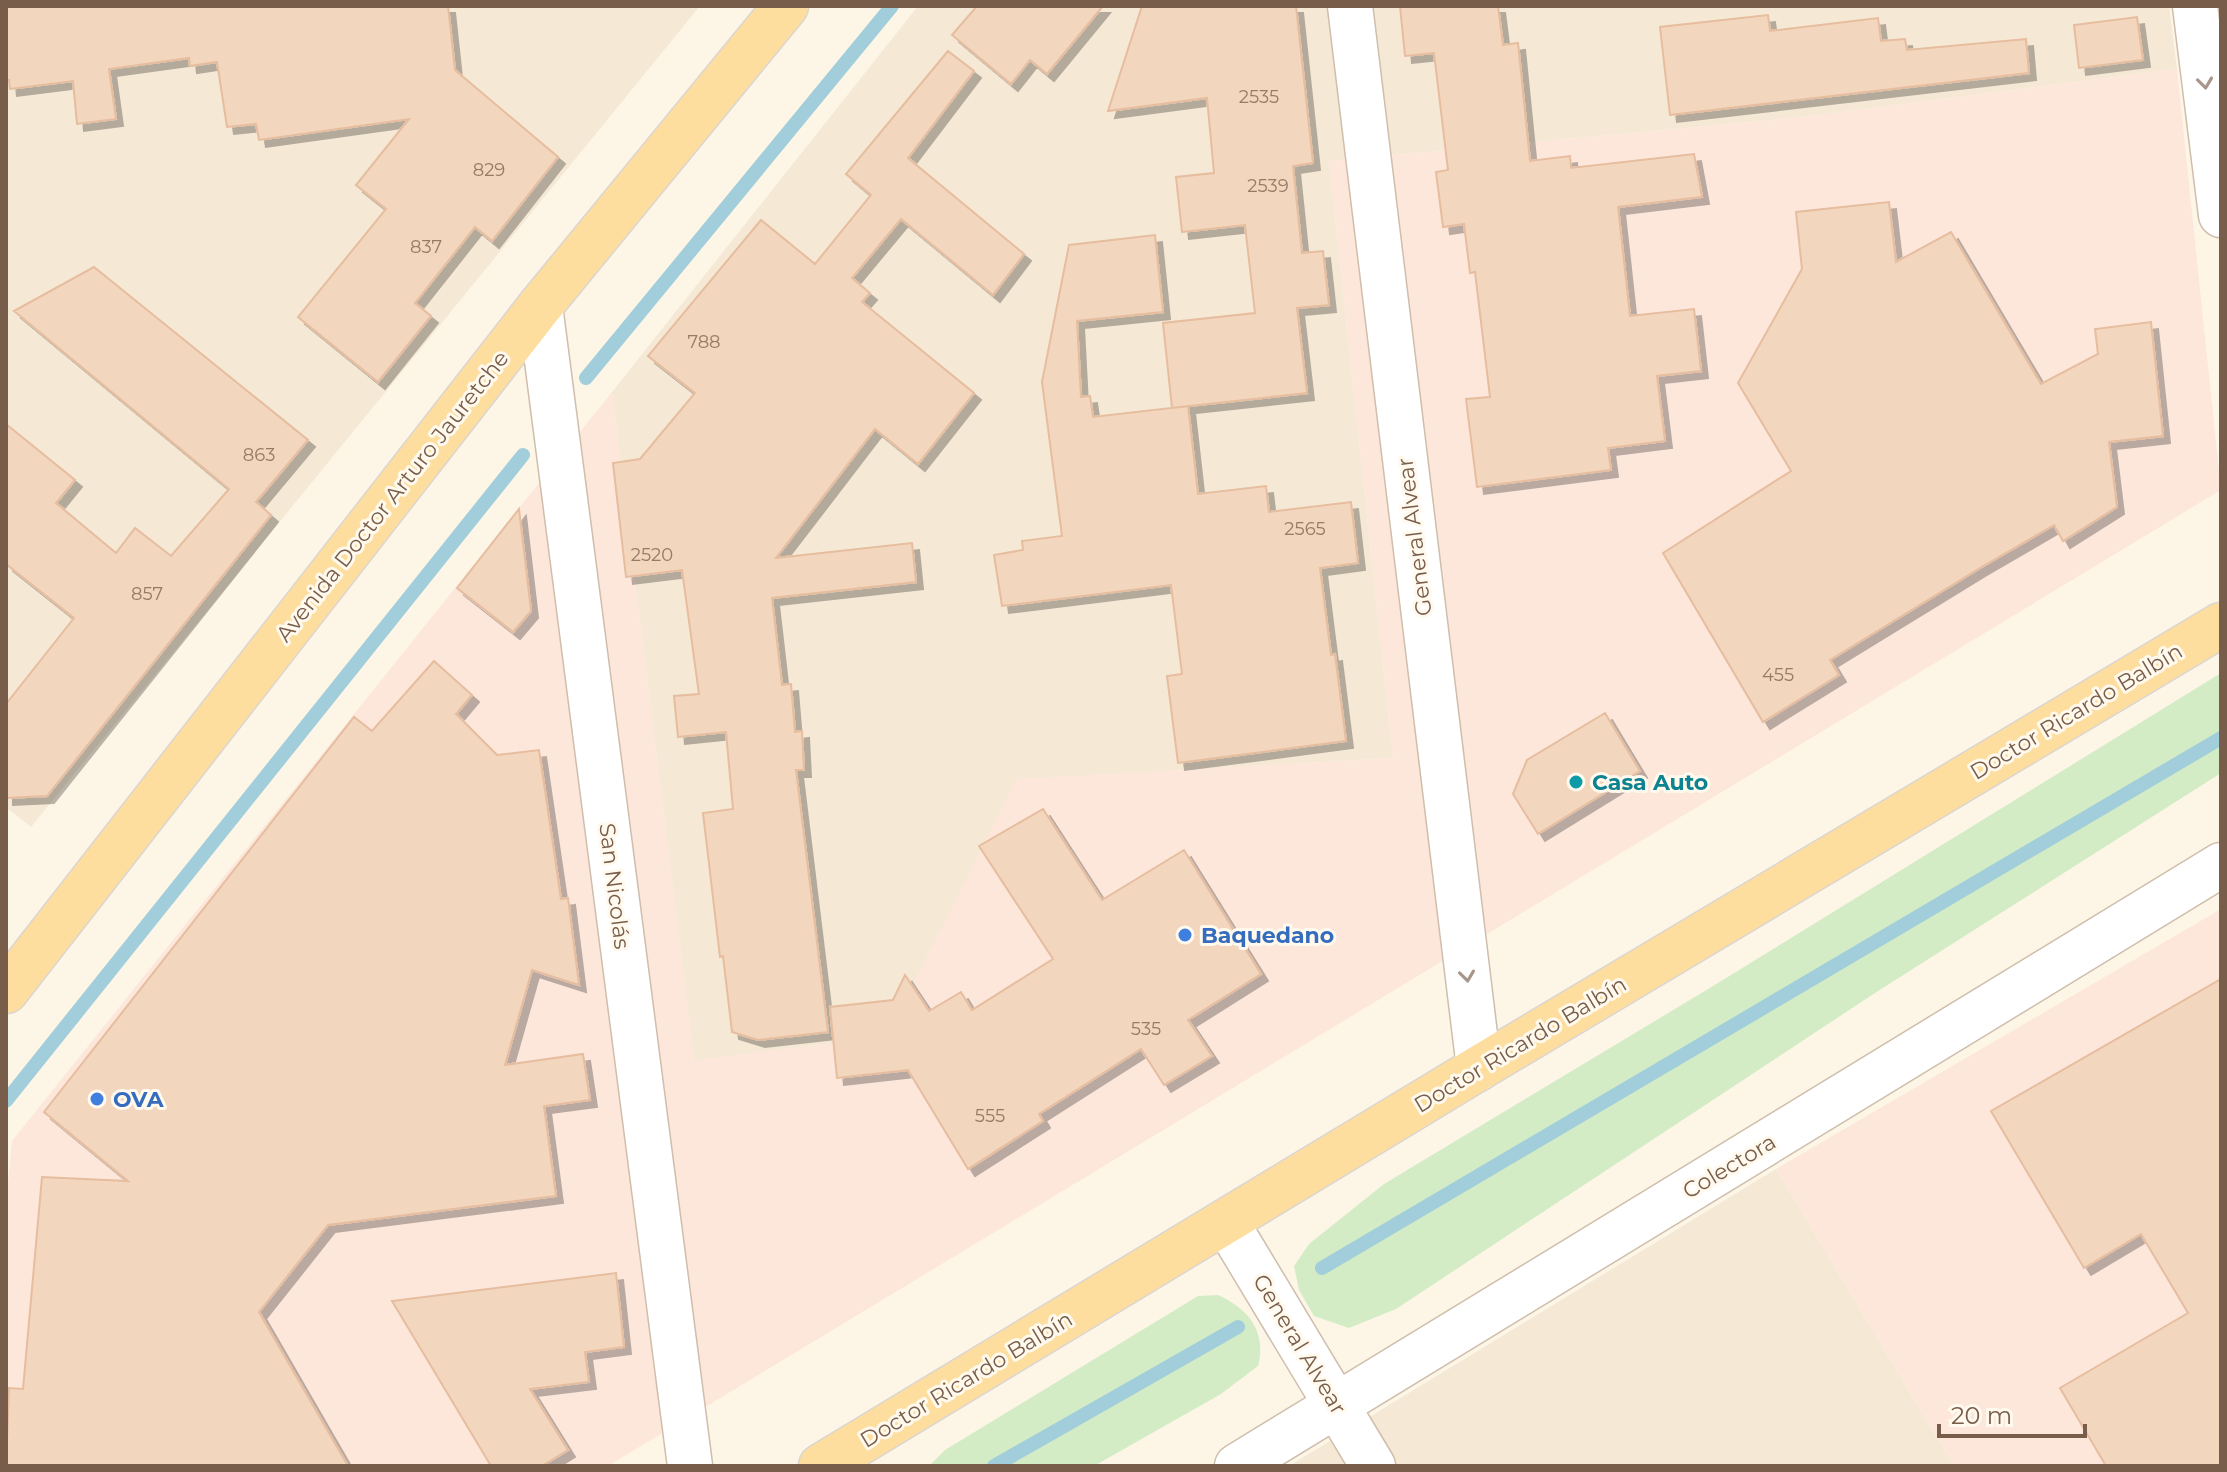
<svg xmlns="http://www.w3.org/2000/svg" width="2227" height="1472" viewBox="0 0 2227 1472" font-family="Montserrat,sans-serif">
  <defs>
    <filter id="shadow"><feDropShadow dx="7" dy="7" stdDeviation="0" flood-color="#0004"/></filter>
  </defs>
  <rect width="100%" height="100%" fill="#fdf6e7"/>
  <path fill="#f5e8d5" d="M 6,6 L 700,6 L 31,827 L 6,807 Z
    M 918,6 L 2169,6 L 2177,69 L 1803,117 L 1329,161 L 1393,758 L 1016,780 L 888,1036 L 694,1061 L 612,392 Z
    M 1776,1169 L 1954,1466 L 1289,1466 Z"/>
  <path fill="#fde7db" d="M 2177,69 L 2221,490 L 608,1466 L 6,1466 L 6,1203 L 12,1141 L 612,392 L 694,1060 L 887,1036 L 1016,779 L 1393,758 L 1329,161 L 1803,117 Z
    M 2221,909 L 2221,1466 L 1954,1466 L 1776,1169 Z"/>
  <path fill="#d3ecc5" d="M 2221,673 L 2221,773 L 1875,993 L 1396,1309 L 1349,1328 L 1314,1316 L 1299,1290 L 1294,1266 L 1309,1244 L 1384,1184 L 1718,983 Z
    M 1218,1295 C 1249,1309 1267,1332 1258,1366 L 1221,1394 L 1094,1466 L 929,1466 L 945,1450 L 1198,1296 Z"/>
  <g fill="none" stroke-linecap="round" stroke-linejoin="round">
    <path stroke="#a1ceda" stroke-width="14" d="M 586,378 L 892,6
      M 6,1101 L 523,455
      M 1322,1268 L 2221,738
      M 994,1466 L 1238,1327"/>
  </g>
  <path fill="#f3d6be" stroke="#e6bd9e" stroke-width="2" filter="url(#shadow)" d="M 6,6 L 448,6 L 455,70 L 558,157 L 492,241 L 475,227 L 415,303 L 431,316 L 378,382 L 298,317 L 386,209 L 356,185 L 409,119 L 259,140 L 256,124 L 227,127 L 217,62 L 190,66 L 189,58 L 109,69 L 116,119 L 77,124 L 73,81 L 10,89 L 9,80 L 6,80 Z
    M 977,6 L 1103,6 L 1047,74 L 1030,60 L 1011,84 L 952,35 Z
    M 1142,6 L 1296,6 L 1313,163 L 1293,166 L 1302,253 L 1323,251 L 1329,305 L 1297,308 L 1307,393 L 1172,408 L 1163,323 L 1255,313 L 1245,225 L 1182,232 L 1176,177 L 1214,173 L 1207,98 L 1108,111 Z
    M 1400,6 L 1498,6 L 1503,45 L 1518,43 L 1530,161 L 1570,156 L 1571,168 L 1694,154 L 1702,197 L 1618,207 L 1630,316 L 1694,309 L 1701,371 L 1657,376 L 1665,441 L 1608,448 L 1611,470 L 1477,487 L 1466,399 L 1490,397 L 1475,272 L 1470,273 L 1464,224 L 1443,227 L 1436,172 L 1448,170 L 1434,53 L 1405,56 Z
    M 1768,15 L 1770,31 L 1878,18 L 1881,41 L 1905,39 L 1907,50 L 2026,39 L 2029,73 L 1670,115 L 1660,27 Z
    M 2137,17 L 2143,60 L 2079,68 L 2074,25 Z
    M 948,51 L 974,71 L 908,158 L 1024,254 L 993,295 L 901,219 L 852,278 L 870,293 L 862,302 L 974,393 L 918,464 L 875,429 L 776,558 L 912,543 L 916,582 L 772,598 L 782,685 L 791,684 L 795,732 L 802,731 L 804,770 L 796,770 L 828,1032 L 758,1040 L 732,1032 L 723,956 L 720,957 L 703,813 L 733,809 L 726,732 L 678,737 L 674,696 L 699,694 L 682,570 L 626,577 L 613,463 L 640,459 L 695,393 L 648,356 L 761,220 L 815,264 L 871,195 L 846,174 Z
    M 1889,202 L 1896,262 L 1951,232 L 2041,384 L 2098,354 L 2095,329 L 2151,322 L 2163,436 L 2109,442 L 2117,507 L 2063,541 L 2054,525 L 1980,568 L 1830,660 L 1839,675 L 1763,722 L 1663,553 L 1791,471 L 1738,383 L 1802,269 L 1796,212 Z
    M 1155,235 L 1163,312 L 1077,321 L 1081,397 L 1090,396 L 1093,417 L 1188,406 L 1198,494 L 1266,486 L 1269,512 L 1351,502 L 1358,563 L 1320,568 L 1331,655 L 1335,654 L 1346,741 L 1178,763 L 1167,676 L 1182,674 L 1171,585 L 1002,606 L 994,555 L 1023,550 L 1022,541 L 1062,536 L 1042,382 L 1069,245 Z
    M 94,267 L 308,440 L 256,502 L 271,515 L 47,796 L 6,798 L 6,704 L 74,618 L 6,564 L 6,424 L 75,480 L 56,503 L 116,553 L 135,528 L 171,556 L 229,489 L 14,311 Z
    M 519,509 L 531,611 L 513,632 L 457,588 Z
    M 434,661 L 472,695 L 456,714 L 497,755 L 539,750 L 561,899 L 568,898 L 579,985 L 532,970 L 505,1065 L 583,1054 L 590,1100 L 544,1106 L 556,1196 L 328,1225 L 259,1312 L 348,1466 L 6,1466 L 9,1388 L 23,1389 L 42,1177 L 128,1181 L 44,1112 L 354,717 L 372,731 Z
    M 1605,713 L 1640,771 L 1538,834 L 1513,794 L 1527,760 Z
    M 1043,809 L 1102,900 L 1184,850 L 1261,974 L 1188,1020 L 1212,1056 L 1164,1085 L 1141,1049 L 1039,1114 L 1043,1121 L 968,1169 L 908,1070 L 837,1078 L 830,1007 L 893,1000 L 905,975 L 929,1011 L 961,992 L 972,1010 L 1053,959 L 979,846 Z
    M 2221,979 L 2221,1466 L 2106,1466 L 2060,1388 L 2188,1313 L 2141,1234 L 2084,1268 L 1991,1111 Z
    M 616,1273 L 624,1347 L 585,1352 L 589,1382 L 530,1389 L 568,1450 L 542,1466 L 491,1466 L 392,1301 Z"/>
  <g fill="none" stroke-linecap="round" stroke-linejoin="round">
    <g stroke="#cfbeac" stroke-width="47">
      <path id="minor" d="M 1350,6 L 1479,1068
        M 2195,6 L 2221,215
        M 540,306 L 690,1466
        M 1226,1222 L 1373,1466
        M 1237,1466 L 2221,865"/>
    </g>
    <g stroke="#dcd5d0" stroke-width="47">
      <path id="major" d="M 6,991 L 540,306 L 786,6
        M 821,1466 L 1479,1068 L 2221,625"/>
    </g>
    <use href="#minor" stroke="#fff" stroke-width="44"/>
    <use href="#major" stroke="#fdde9f" stroke-width="44"/>
  </g>
  <defs><path id="oneway-chevron" d="M-2-3.5L2.5 0L-2 3.5" fill="none" stroke-width="1.6" stroke-linecap="round" stroke-linejoin="round" transform="scale(2)"/></defs>
  <g stroke="#a79689">
    <use href="#oneway-chevron" transform="translate(2205 83) rotate(83)"/>
    <use href="#oneway-chevron" transform="translate(1467 976) rotate(83)"/>
  </g>
  <circle fill="#0f9aa8" stroke="#fff9ee" stroke-width="3" cx="1576" cy="782" r="8"/>
  <g fill="#3f7fe0" stroke="#fff9ee" stroke-width="3">
    <circle cx="1185" cy="935" r="8"/>
    <circle cx="97" cy="1099" r="8"/>
  </g>
  <g text-anchor="middle" stroke-width="6" stroke-linejoin="round" paint-order="stroke">
    <g font-size="18" fill="#977b67">
      <text x="1259" y="103">2535</text>
      <text x="489" y="176">829</text>
      <text x="1268" y="192">2539</text>
      <text x="426" y="253">837</text>
      <text x="704" y="348">788</text>
      <text x="259" y="461">863</text>
      <text x="1305" y="535">2565</text>
      <text x="652" y="561">2520</text>
      <text x="147" y="600">857</text>
      <text x="1778" y="681">455</text>
      <text x="1146" y="1035">535</text>
      <text x="990" y="1122">555</text>
    </g>
    <g font-size="22" fill="#785d4a" stroke="#fff9ee">
      <text transform="translate(392 496) rotate(-52)" y="8">Avenida Doctor Arturo Jauretche</text>
      <text transform="translate(1414 537) rotate(-97)" y="8">General Alvear</text>
      <text transform="translate(2076 711) rotate(-31)" y="8">Doctor Ricardo Balbín</text>
      <text transform="translate(615 886) rotate(83)" y="8">San Nicolás</text>
      <text transform="translate(1520 1044) rotate(-31)" y="8">Doctor Ricardo Balbín</text>
      <text transform="translate(1729 1166) rotate(-31)" y="8">Colectora</text>
      <text transform="translate(1300 1344) rotate(59)" y="8">General Alvear</text>
      <text transform="translate(966 1379) rotate(-31)" y="8">Doctor Ricardo Balbín</text>
    </g>
    <g font-size="22" font-weight="bold" fill="#0d838f" stroke="#fff9ee" text-anchor="start">
      <text x="1592" y="790">Casa Auto</text>
    </g>
    <g font-size="22" font-weight="bold" fill="#366cbe" stroke="#fff9ee" text-anchor="start">
      <text x="1201" y="943">Baquedano</text>
      <text x="113" y="1107">OVA</text>
    </g>
  </g>
  <rect width="2227" height="1472" fill="none" stroke="#785d4a" stroke-width="16"/>
  <path d="M1939 1424v12h146v-12" fill="none" stroke="#785d4a" stroke-width="4"/>
  <text x="1951" y="1424" font-size="24" fill="#785d4a" stroke="#fff9ee" stroke-width="6" paint-order="stroke">20 m</text>
</svg>
